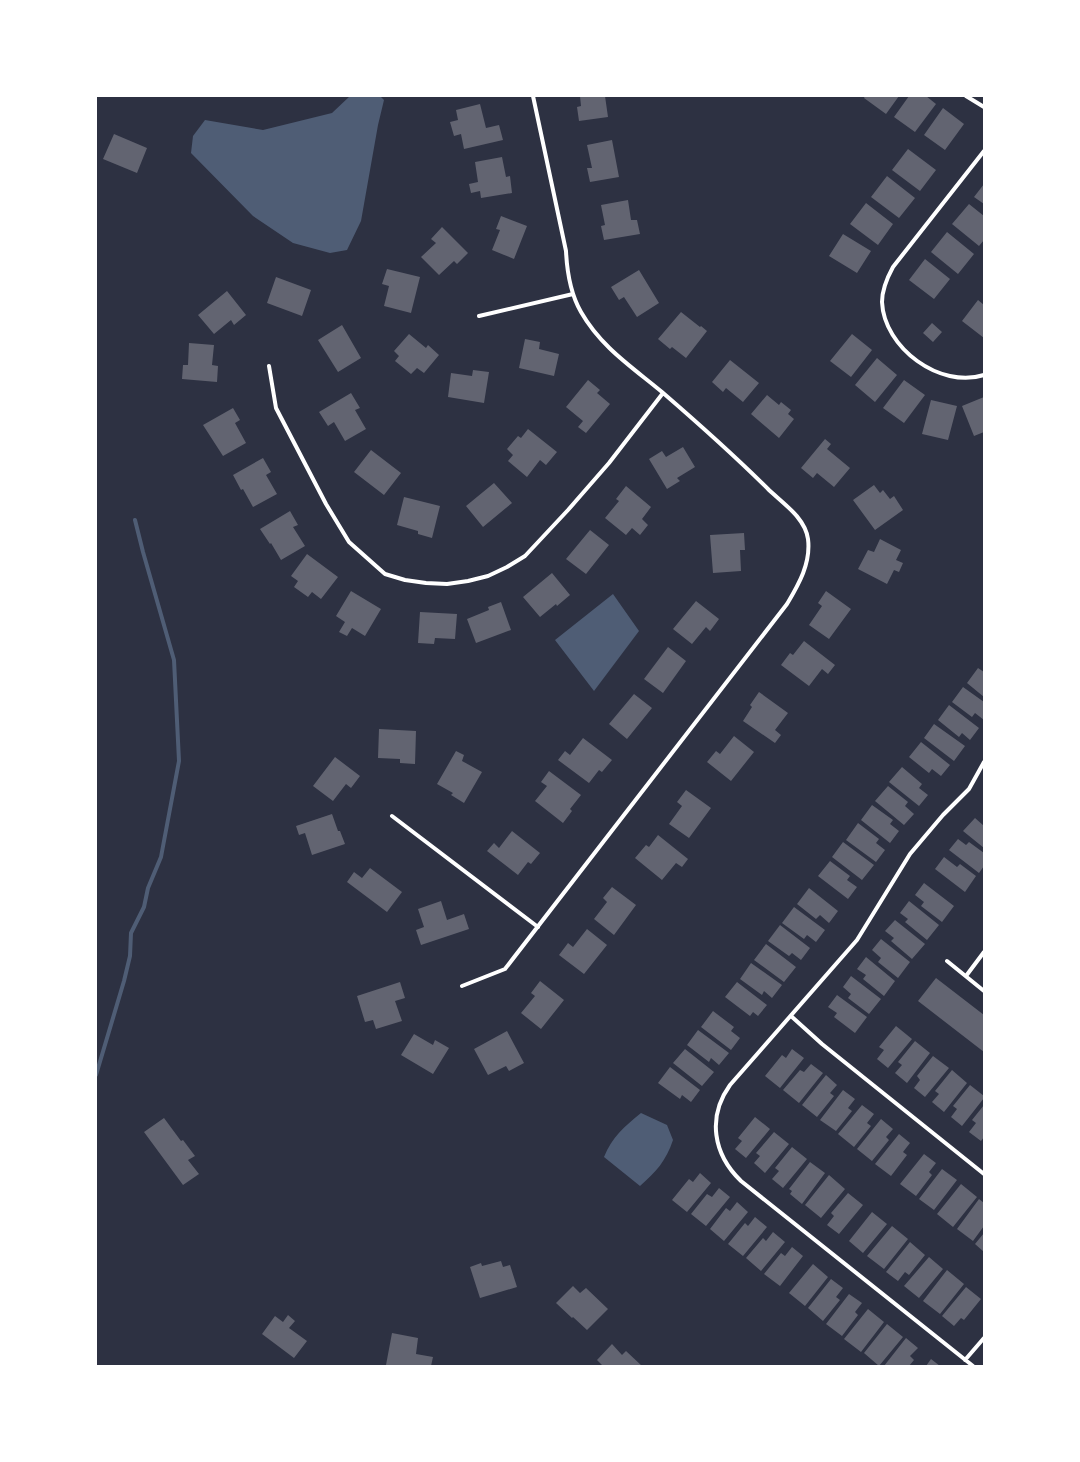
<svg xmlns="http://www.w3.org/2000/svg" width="1080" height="1462" viewBox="0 0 1080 1462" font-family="Barlow,sans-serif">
  <rect width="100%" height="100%" fill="#2d3142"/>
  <path fill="#4f5d75" d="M 350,96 L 380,96 L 384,100 L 378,125 L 361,221 L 347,250 L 330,253 L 293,243 L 253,216 L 191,153 L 193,136 L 205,120 L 263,130 L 332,113 Z
    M 613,594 L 639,631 L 594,691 L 555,640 Z
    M 641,1113 L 667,1125 L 673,1140 C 666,1161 656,1172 640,1186 L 604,1157 C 612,1137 624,1127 641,1113 Z"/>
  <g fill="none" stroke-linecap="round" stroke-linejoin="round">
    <path stroke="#4f5d75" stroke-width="4" d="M 96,1075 L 124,981 L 130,956 L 131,933 L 144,907 L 148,888 L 161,857 L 179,761 L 174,660 L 143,552 L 135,520"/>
  </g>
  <path fill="#626471" d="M 580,96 L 605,96 L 608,117 L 579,121 L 577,107 L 581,106 Z
    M 865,96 L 899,96 L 886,114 L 864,98 Z
    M 909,96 L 926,96 L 936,104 L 915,132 L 894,117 Z
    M 480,104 L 486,128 L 499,125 L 503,140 L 464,149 L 461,134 L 454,136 L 450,122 L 458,120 L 456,110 Z
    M 943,108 L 964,124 L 945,150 L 924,135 Z
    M 114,134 L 147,148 L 137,173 L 103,159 Z
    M 612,140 L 619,177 L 590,182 L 587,168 L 592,168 L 587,145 Z
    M 908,149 L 936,170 L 920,191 L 892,170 Z
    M 502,157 L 506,177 L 510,176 L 512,193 L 481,198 L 480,191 L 471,193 L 469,184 L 478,182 L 475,162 Z
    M 887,176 L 915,198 L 899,218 L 871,197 Z
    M 984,184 L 984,204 L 974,197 Z
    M 628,200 L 631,220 L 637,220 L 640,234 L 604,240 L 601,226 L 605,225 L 601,205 Z
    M 866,203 L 893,224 L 878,245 L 850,224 Z
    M 969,204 L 984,216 L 984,240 L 979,246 L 952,224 Z
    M 501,216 L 527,226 L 514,259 L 492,250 L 500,230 L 496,229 Z
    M 442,227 L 468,253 L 457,264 L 454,261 L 439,275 L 421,257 L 436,243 L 431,239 Z
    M 947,232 L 974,254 L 958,274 L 931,252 Z
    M 843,234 L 871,251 L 857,273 L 829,256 Z
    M 925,259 L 950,279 L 934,299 L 909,280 Z
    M 387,269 L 420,277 L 411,313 L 384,306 L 389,286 L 382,284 Z
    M 639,270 L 659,303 L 637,317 L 624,297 L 619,300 L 611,287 Z
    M 276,277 L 311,290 L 302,316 L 267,303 Z
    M 227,291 L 246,315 L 234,325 L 231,320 L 214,334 L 198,315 Z
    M 978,300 L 984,305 L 984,338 L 962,321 Z
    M 681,312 L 700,327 L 701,326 L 707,331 L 686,358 L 672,347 L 670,349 L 658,339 Z
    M 932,323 L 942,332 L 933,342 L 923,333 Z
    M 342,325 L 361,358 L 338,372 L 318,340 Z
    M 409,334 L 426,348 L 428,345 L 439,355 L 424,373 L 417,368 L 411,374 L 395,361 L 399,356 L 394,351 Z
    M 852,334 L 872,350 L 851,377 L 830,361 Z
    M 525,339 L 540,342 L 539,349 L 559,354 L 554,376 L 519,368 Z
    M 189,343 L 214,345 L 212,365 L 218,366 L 217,382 L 182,379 L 183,365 L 188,365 Z
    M 877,358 L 897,375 L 875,402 L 855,385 Z
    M 730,360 L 759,383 L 743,402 L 726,388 L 723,392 L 712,382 Z
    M 473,370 L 489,372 L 484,403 L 448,397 L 451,373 L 472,376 Z
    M 588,380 L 600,390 L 597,393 L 610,404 L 586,433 L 578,427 L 583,421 L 566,407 Z
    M 904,380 L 925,395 L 904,423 L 883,408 Z
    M 351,393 L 360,408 L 355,410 L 366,429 L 345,441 L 334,422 L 328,426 L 319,412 Z
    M 767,395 L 779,405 L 781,402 L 791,410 L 788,414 L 794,419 L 779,438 L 751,414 Z
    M 984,397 L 984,432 L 974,436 L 962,406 Z
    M 931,400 L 957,406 L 948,440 L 922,434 Z
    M 233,408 L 240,420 L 235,423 L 246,443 L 223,456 L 203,425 Z
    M 528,429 L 557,452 L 546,465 L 540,460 L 527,477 L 508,461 L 513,455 L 507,449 L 518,436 L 521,438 Z
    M 825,439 L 831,444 L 827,449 L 850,468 L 834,487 L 817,473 L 813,478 L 801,468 Z
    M 683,447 L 695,467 L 677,478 L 680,481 L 667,489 L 649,459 L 662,451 L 666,457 Z
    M 371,450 L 401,473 L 384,495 L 354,472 Z
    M 263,458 L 271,472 L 266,475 L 277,494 L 253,507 L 243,489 L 241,490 L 233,475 Z
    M 494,483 L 512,503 L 483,527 L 466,506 Z
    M 874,485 L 880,493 L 883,490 L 890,499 L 894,496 L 903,510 L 875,530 L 853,500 Z
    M 626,486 L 651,507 L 642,519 L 648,525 L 640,535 L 632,528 L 626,535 L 605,518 L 619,501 L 616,499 Z
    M 404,497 L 440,506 L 432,538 L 418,534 L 418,531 L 397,525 Z
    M 290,511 L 298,525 L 293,527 L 305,546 L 281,560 L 271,543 L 270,544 L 260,529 Z
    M 590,530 L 609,545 L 586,574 L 566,559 Z
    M 744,533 L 745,550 L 740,550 L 741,571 L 713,573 L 710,535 Z
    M 880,539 L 901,550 L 896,560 L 903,563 L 899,572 L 894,570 L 887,584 L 858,569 L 868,550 L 874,552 Z
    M 307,554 L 338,577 L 321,599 L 312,592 L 308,597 L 294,587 L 298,581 L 291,576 Z
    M 552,573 L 570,595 L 557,606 L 556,604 L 540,617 L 523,597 Z
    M 351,591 L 381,609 L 365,636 L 352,628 L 347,636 L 339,632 L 345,622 L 336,616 Z
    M 826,591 L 851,609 L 829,639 L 809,625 L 822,606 L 818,603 Z
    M 696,601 L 719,619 L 710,631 L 706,627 L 692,644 L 673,629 Z
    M 501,602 L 511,630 L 476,643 L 467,619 L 489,610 L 488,607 Z
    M 420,612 L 457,614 L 455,639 L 435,638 L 434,644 L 418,643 Z
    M 804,641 L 835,665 L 828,674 L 822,669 L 809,686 L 781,665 L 790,653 L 793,655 Z
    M 668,647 L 686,661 L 663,693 L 644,679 Z
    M 978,668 L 984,672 L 984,697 L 967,683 Z
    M 963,687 L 984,702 L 984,720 L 975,713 L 972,717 L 952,702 Z
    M 759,692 L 788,713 L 775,730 L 781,735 L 775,743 L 743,721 L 752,707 L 750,705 Z
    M 634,694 L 652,708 L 627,739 L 609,724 Z
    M 949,705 L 979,728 L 970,740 L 962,733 L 959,737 L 938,720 Z
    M 934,724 L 965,746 L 954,761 L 924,738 Z
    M 379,729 L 416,731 L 415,764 L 400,763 L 400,759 L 378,758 Z
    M 734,736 L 754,752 L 731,781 L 707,762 L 716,751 L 720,754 Z
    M 583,738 L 612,760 L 602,772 L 599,770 L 589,783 L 558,760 L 565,751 L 570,755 Z
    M 921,742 L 950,765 L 941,776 L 932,769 L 929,773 L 909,757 Z
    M 456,751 L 464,755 L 462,761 L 482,772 L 464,803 L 451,795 L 453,793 L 437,784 Z
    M 335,757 L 360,776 L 351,788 L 346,784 L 333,801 L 313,786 Z
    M 902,767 L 922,784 L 919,788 L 928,795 L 919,806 L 889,782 Z
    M 549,771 L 581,795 L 570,809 L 572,811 L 563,823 L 535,801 L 547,786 L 541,782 Z
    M 888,786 L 908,802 L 905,806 L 914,814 L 904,825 L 875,801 Z
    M 686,790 L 711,808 L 689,838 L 669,824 L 682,806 L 677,802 Z
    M 872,805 L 893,820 L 890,824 L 899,831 L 890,843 L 861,820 Z
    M 332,814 L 338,831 L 340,831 L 345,844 L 312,855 L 305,833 L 299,835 L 296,826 Z
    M 975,818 L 984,826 L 984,848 L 963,831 Z
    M 858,823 L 879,839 L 876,843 L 885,850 L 876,862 L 846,840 Z
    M 512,831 L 540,853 L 531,864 L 528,862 L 518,875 L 487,851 L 494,843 L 499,848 Z
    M 658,835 L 688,859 L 682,867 L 676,863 L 662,880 L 635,858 L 646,845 L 649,847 Z
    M 958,839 L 966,845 L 969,842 L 984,853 L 984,866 L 979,873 L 949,850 Z
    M 843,842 L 874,865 L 862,880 L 832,857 Z
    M 944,857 L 957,867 L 960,864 L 976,876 L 965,892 L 935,869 Z
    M 830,861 L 850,876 L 847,880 L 857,887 L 848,899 L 818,876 Z
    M 370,868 L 402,892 L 387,912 L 347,882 L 354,872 L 362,878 Z
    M 924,883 L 954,906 L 942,922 L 921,906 L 924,902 L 915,895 Z
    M 612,887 L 636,905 L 614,935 L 594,919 L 607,902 L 603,898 Z
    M 809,888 L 838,911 L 829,923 L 820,915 L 816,919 L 797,904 Z
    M 441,901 L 447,920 L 464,914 L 469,929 L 421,945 L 416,930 L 424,927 L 418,909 Z
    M 909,901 L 939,925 L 927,940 L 905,922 L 908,919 L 900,913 Z
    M 794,907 L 825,930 L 816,942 L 807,935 L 804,939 L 782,923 Z
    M 895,920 L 925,944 L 912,959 L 891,941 L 894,938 L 885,931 Z
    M 780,925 L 810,948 L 801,960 L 792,953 L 789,956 L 768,941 Z
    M 587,929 L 607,945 L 584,974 L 559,955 L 568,943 L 573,947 Z
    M 881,939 L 910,962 L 898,978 L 878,962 L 881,958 L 872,950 Z
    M 766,944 L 796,967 L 784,982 L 754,960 Z
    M 866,957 L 895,981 L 884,996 L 863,979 L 866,975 L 857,969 Z
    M 751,963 L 782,985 L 772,998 L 764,991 L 762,995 L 740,979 Z
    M 851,976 L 881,999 L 869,1014 L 848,998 L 851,994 L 843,987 Z
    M 936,978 L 984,1015 L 984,1052 L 918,1001 Z
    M 540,981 L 564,1000 L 541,1029 L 521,1013 L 535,996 L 531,993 Z
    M 400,982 L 405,998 L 395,1001 L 402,1021 L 376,1029 L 373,1020 L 365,1022 L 357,996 Z
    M 737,982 L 767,1005 L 758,1016 L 753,1012 L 750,1016 L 725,997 Z
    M 837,995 L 867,1017 L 855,1033 L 834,1017 L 837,1013 L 828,1007 Z
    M 713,1011 L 734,1027 L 731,1031 L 740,1038 L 731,1050 L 701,1027 Z
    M 896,1026 L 912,1039 L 888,1068 L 877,1059 L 884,1050 L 879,1047 Z
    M 698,1030 L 729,1053 L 719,1065 L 711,1058 L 709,1062 L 687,1045 Z
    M 507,1031 L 524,1063 L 509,1071 L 506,1066 L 488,1075 L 474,1049 Z
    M 414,1034 L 433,1045 L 435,1040 L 449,1048 L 433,1074 L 401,1055 Z
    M 915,1041 L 930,1053 L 907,1083 L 895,1073 L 902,1065 L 898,1062 Z
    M 685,1049 L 714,1072 L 702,1086 L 673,1063 Z
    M 792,1049 L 804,1058 L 780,1088 L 765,1076 L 782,1055 L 786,1058 Z
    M 933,1056 L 949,1068 L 925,1097 L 914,1088 L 920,1080 L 917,1076 Z
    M 811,1064 L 823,1073 L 799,1103 L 783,1090 L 800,1070 L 804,1072 Z
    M 670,1067 L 700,1090 L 691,1102 L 682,1095 L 680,1099 L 658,1083 Z
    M 952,1070 L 967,1083 L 944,1112 L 932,1102 L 939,1094 L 935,1091 Z
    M 826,1075 L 837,1085 L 830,1093 L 834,1096 L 817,1117 L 802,1105 Z
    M 970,1085 L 984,1096 L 984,1098 L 962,1126 L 951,1117 L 957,1109 L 953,1106 Z
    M 843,1090 L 855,1099 L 848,1108 L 852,1111 L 836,1131 L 820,1120 Z
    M 862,1105 L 874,1114 L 867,1123 L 871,1126 L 854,1147 L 838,1134 Z
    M 984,1105 L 984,1137 L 981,1141 L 969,1132 L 976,1123 L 972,1120 Z
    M 755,1117 L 770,1129 L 746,1158 L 735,1149 L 742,1141 L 738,1138 Z
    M 164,1118 L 181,1141 L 183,1140 L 195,1156 L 188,1160 L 199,1174 L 183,1185 L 144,1132 Z
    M 881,1119 L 893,1129 L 886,1137 L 889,1140 L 872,1161 L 857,1149 Z
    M 774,1132 L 789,1144 L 765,1173 L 754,1163 L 760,1156 L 756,1153 Z
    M 899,1134 L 910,1143 L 903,1152 L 907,1155 L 891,1176 L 875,1164 Z
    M 792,1147 L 807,1159 L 783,1188 L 772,1179 L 779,1171 L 775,1168 Z
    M 924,1154 L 936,1163 L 929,1172 L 932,1175 L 916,1196 L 900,1184 Z
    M 810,1162 L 825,1173 L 802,1204 L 790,1194 L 792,1191 L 789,1189 Z
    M 942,1169 L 957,1180 L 934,1210 L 919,1199 Z
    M 700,1173 L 711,1183 L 687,1212 L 672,1200 L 689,1179 L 693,1182 Z
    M 829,1175 L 845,1189 L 821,1218 L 805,1205 Z
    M 961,1184 L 977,1197 L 953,1227 L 937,1214 Z
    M 719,1188 L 730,1197 L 706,1226 L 691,1214 L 707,1194 L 712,1197 Z
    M 848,1193 L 863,1205 L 839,1234 L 827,1225 L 834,1216 L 831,1213 Z
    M 979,1199 L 984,1203 L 984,1226 L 973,1241 L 957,1229 Z
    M 737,1202 L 748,1212 L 724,1241 L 710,1229 L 726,1208 L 730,1211 Z
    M 872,1212 L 887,1224 L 863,1253 L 849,1241 Z
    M 755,1217 L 767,1227 L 743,1256 L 728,1244 L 745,1223 L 748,1226 Z
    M 892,1226 L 908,1239 L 884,1269 L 867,1256 Z
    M 773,1232 L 785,1242 L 761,1271 L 746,1258 L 763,1238 L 766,1241 Z
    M 984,1233 L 984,1252 L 975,1244 Z
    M 910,1242 L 925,1255 L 909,1275 L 905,1272 L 898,1281 L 886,1272 Z
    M 792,1247 L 803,1256 L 780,1286 L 764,1274 L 781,1253 L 785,1256 Z
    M 929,1257 L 943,1269 L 919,1298 L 904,1286 Z
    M 501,1261 L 503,1267 L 510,1265 L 517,1287 L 480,1298 L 470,1267 L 481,1263 L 482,1266 Z
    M 813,1264 L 828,1277 L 805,1306 L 789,1293 Z
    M 947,1270 L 964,1284 L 940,1314 L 923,1301 Z
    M 831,1279 L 843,1288 L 836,1297 L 840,1300 L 823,1321 L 808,1308 Z
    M 573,1286 L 580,1293 L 586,1288 L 608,1309 L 587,1330 L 573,1317 L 572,1318 L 556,1303 Z
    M 966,1287 L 981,1299 L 964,1320 L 961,1318 L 954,1326 L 942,1316 Z
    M 849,1294 L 862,1303 L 855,1312 L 858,1315 L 842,1336 L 826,1324 Z
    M 868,1309 L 884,1322 L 861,1352 L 844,1339 Z
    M 288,1315 L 295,1321 L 289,1328 L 307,1341 L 294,1358 L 262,1334 L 275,1316 L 283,1322 Z
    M 887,1324 L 903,1337 L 879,1366 L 864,1353 Z
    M 392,1333 L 418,1338 L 416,1354 L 433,1357 L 431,1366 L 386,1365 Z
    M 906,1338 L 918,1348 L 910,1356 L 914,1360 L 909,1366 L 884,1366 Z
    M 612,1344 L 622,1355 L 626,1351 L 642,1366 L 603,1366 L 597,1360 Z
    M 931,1359 L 940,1366 L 926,1366 Z"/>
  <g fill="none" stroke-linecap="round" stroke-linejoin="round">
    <path stroke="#fff" stroke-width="4" d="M 966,96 L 984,107
      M 984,151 L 893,267 C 887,278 882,289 882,302 C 884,348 940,389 984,375
      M 479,316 L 573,294
      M 269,366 L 276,408 L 326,504 L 349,542 L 385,574 L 405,580 L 426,583 L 447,584 L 468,581 L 488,576 L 507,567 L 525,556 L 568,510 L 609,463 L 663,393
      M 392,816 L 538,927
      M 947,961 L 984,991
      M 966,976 L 984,952
      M 462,986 L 505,969 L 787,604 C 799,584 811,563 808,539 C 805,518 784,504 769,490 C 735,456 699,424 662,392 C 632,367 601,347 581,312 C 570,293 567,272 566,251 L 533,96
      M 791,1016 L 822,1044 L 984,1174
      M 965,1360 L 984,1338
      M 973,1366 L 741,1181 C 713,1154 707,1117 730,1085 L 857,940 L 910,854 L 943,815 L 969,789 L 984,762"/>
  </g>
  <rect width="1080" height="1462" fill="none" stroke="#ffffff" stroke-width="194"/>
</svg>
